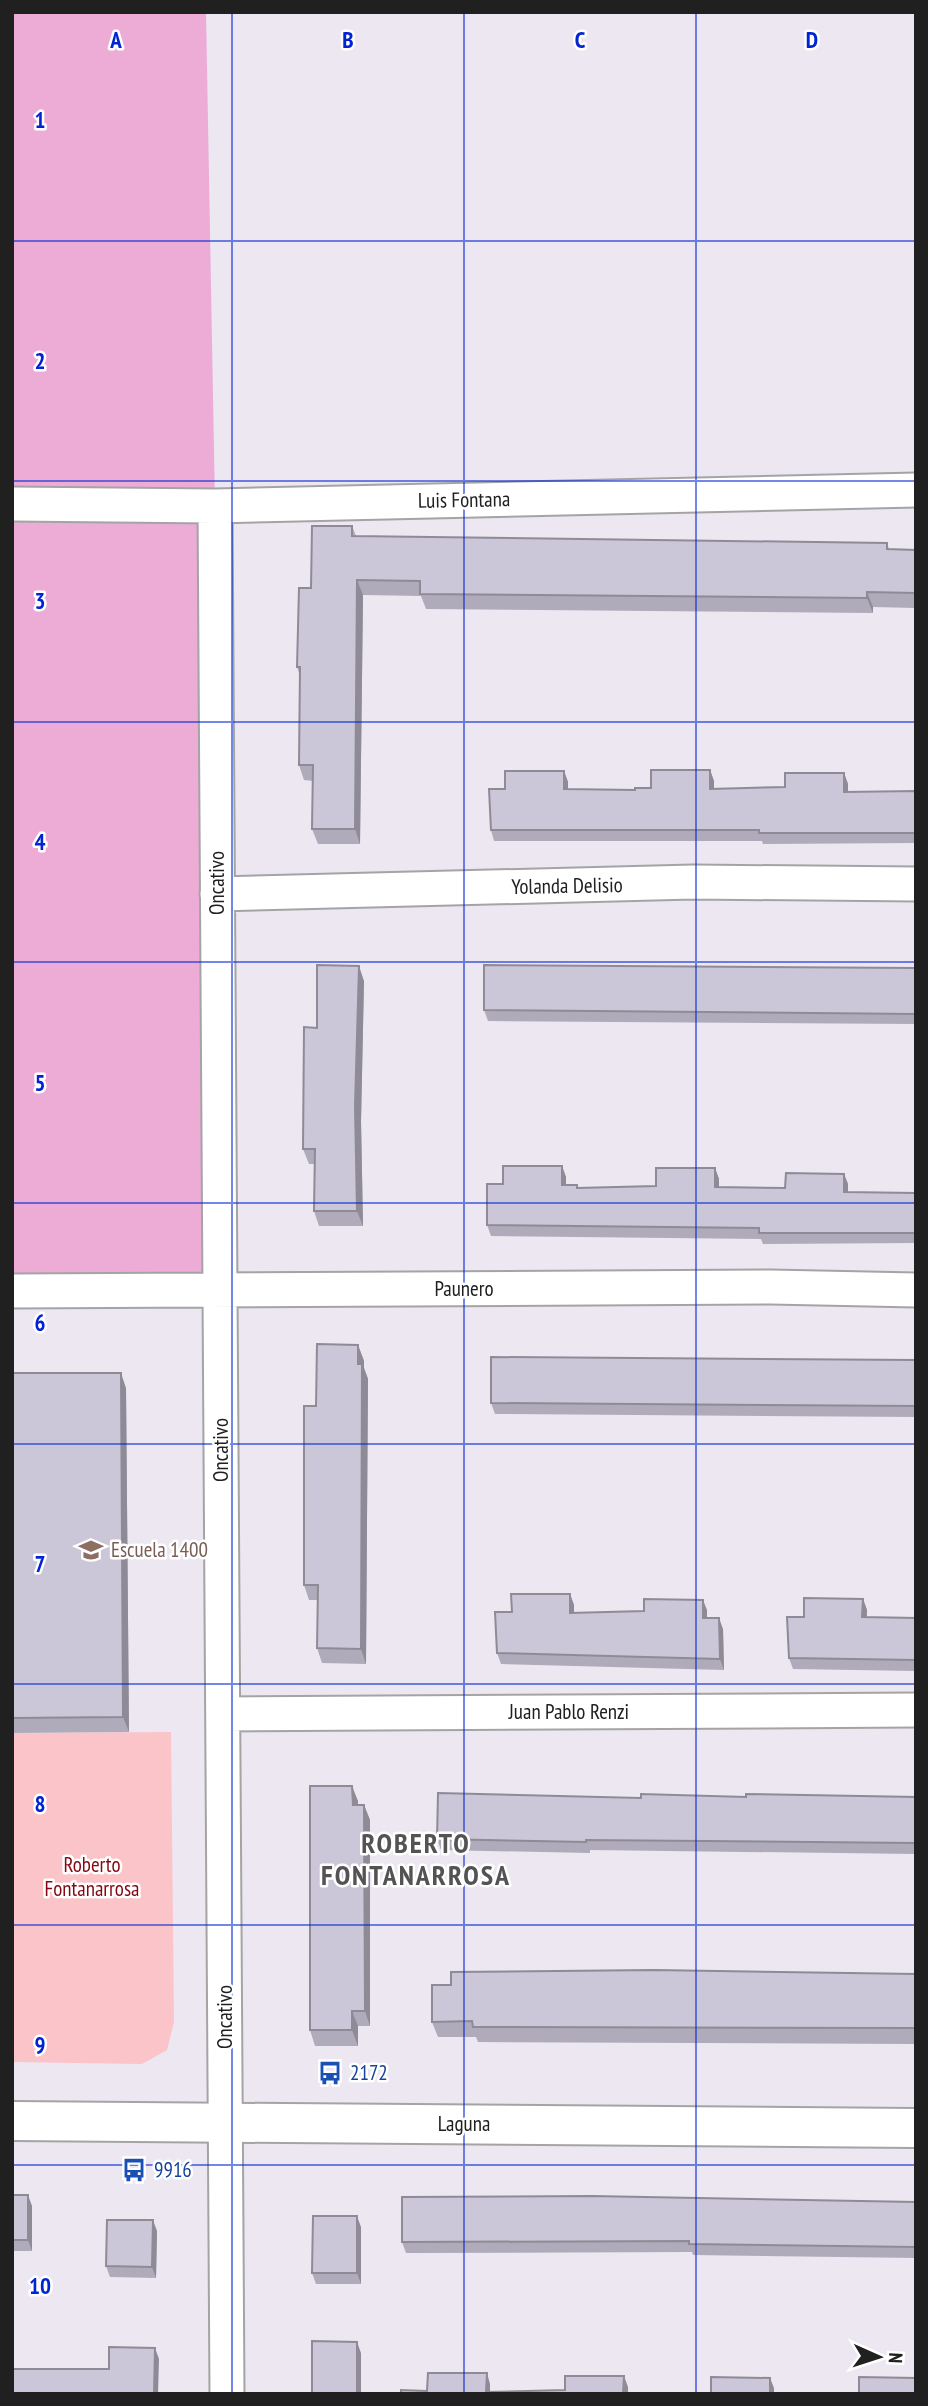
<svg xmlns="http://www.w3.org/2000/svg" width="928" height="2406" viewBox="0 0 928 2406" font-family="'PT Sans Narrow',sans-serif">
  <rect width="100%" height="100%" fill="#ece7f1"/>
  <path fill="#ecacd6" d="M 12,12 L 206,12 L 215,506 L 220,1289 L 12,1291 Z"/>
  <path fill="#fbc4c9" d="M 171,1732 L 174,2022 L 167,2050 L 142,2064 L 12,2062 L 12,1733 Z"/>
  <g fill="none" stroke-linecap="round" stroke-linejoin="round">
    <g stroke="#a4a4a4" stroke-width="37">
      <path id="minor" d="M 12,504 L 215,506 L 916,490
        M 215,506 L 227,2394
        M 217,894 L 693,882 L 916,884
        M 12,1291 L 771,1287 L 916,1290
        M 223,1714 L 916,1710"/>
    </g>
    <g stroke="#a4a4a4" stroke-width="42">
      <path id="tertiary" d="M 12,2121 L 916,2128"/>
    </g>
    <use href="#minor" stroke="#fff" stroke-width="33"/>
    <use href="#tertiary" stroke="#fff" stroke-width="38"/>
  </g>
  <path fill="#afabba" d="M 352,526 L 356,536 L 887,543 L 889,549 L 916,550 L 916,608 L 873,607 L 873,613 L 426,609 L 421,596 L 363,595 L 360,844 L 318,844 L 312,829 L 313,781 L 304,780 L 299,765 L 300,676 L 297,667 L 311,588 Z
    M 710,770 L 714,781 L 714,789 L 785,787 L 844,773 L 848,784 L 848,792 L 916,791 L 916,843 L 763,844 L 762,841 L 494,841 L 491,830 L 505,789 L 564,771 L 568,782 L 568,789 L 635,790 L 651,788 Z
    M 916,968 L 916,1024 L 488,1021 L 484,1010 Z
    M 364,981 L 361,1121 L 363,1226 L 319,1226 L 314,1211 L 315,1164 L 309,1164 L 303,1149 L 317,1028 Z
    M 562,1166 L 566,1177 L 566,1185 L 577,1185 L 578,1188 L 656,1186 L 715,1168 L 719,1179 L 719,1187 L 785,1188 L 844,1174 L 848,1184 L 848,1192 L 916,1193 L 916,1243 L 763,1244 L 761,1239 L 491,1236 L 487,1225 L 503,1184 Z
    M 358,1345 L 364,1361 L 364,1368 L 368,1379 L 366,1664 L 322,1663 L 317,1648 L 318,1600 L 309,1600 L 304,1585 L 316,1406 Z
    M 916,1360 L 916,1417 L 495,1414 L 491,1403 Z
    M 12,1373 L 126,1388 L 129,1732 L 12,1733 Z
    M 570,1594 L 574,1605 L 574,1613 L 707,1610 L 707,1618 L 723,1629 L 724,1670 L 501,1664 L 497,1653 L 512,1612 Z
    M 863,1599 L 867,1610 L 867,1617 L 916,1618 L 916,1671 L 793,1669 L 789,1658 L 804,1617 Z
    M 746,1797 L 916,1797 L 916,1854 L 590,1850 L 590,1853 L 441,1850 L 437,1839 L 641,1798 Z
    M 358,1801 L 358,1805 L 364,1805 L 370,1820 L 370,2026 L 358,2026 L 358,2046 L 315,2046 L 310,2030 Z
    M 916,1974 L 916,2044 L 478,2042 L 476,2037 L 438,2037 L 432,2022 L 451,1985 Z
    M 12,2195 L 32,2206 L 32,2251 L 12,2251 Z
    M 916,2202 L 916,2258 L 693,2255 L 692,2252 L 406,2253 L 402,2242 Z
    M 361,2227 L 361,2284 L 316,2284 L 312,2273 Z
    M 157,2231 L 156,2278 L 110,2277 L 106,2266 Z"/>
  <path fill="#8e8b97" d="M 357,580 L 363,595 L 360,844 L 355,829 Z
    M 867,592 L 873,607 L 873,613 L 867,598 Z
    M 710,770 L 714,781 L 714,800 L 710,789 Z
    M 564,771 L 568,782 L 568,800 L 564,789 Z
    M 844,773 L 848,784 L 848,803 L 844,792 Z
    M 359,966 L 364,981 L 361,1121 L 363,1226 L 357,1211 L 355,1106 Z
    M 562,1166 L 566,1177 L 566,1196 L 562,1185 Z
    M 715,1168 L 719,1179 L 719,1198 L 715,1187 Z
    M 844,1174 L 848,1184 L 848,1203 L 844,1192 Z
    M 358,1345 L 364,1361 L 364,1368 L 368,1379 L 366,1664 L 361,1649 Z
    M 121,1373 L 126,1388 L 129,1732 L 123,1717 Z
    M 570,1594 L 574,1605 L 574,1623 L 570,1613 Z
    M 863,1599 L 867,1610 L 866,1628 L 862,1617 Z
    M 703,1600 L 707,1610 L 707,1629 L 703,1618 Z
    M 719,1618 L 723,1629 L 724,1670 L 720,1659 Z
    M 352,1786 L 358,1801 L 358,1820 L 353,1805 Z
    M 364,1805 L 370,1820 L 370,2026 L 365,2011 Z
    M 352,2011 L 358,2026 L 358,2046 L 352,2030 Z
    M 28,2195 L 32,2206 L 32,2251 L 28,2240 Z
    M 357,2216 L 361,2227 L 361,2284 L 357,2273 Z
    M 153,2220 L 157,2231 L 156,2278 L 152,2267 Z
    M 357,2342 L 361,2353 L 361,2394 L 357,2394 Z
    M 155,2348 L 159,2359 L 158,2394 L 154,2394 Z
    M 487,2373 L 490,2384 L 490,2394 L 486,2392 Z
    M 624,2376 L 628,2387 L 628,2394 L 623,2394 Z
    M 770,2378 L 774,2388 L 774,2394 L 770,2394 Z"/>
  <path fill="#cbc7d8" stroke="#8e8b97" stroke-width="2" d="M 312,526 L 352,526 L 352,536 L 887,543 L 887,549 L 916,550 L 916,593 L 867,592 L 867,598 L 420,594 L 420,581 L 357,580 L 355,829 L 312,829 L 313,765 L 299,765 L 300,667 L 297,667 L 299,588 L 311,588 Z
    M 651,770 L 710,770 L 710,789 L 785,787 L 785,773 L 844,773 L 844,792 L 916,791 L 916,833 L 759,833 L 759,830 L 491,830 L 489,789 L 505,789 L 505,771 L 564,771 L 564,789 L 635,790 L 635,788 L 651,788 Z
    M 317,965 L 359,966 L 355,1106 L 357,1211 L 314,1211 L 315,1149 L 303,1149 L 304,1027 L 317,1028 Z
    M 484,965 L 916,968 L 916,1014 L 484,1010 Z
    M 503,1166 L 562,1166 L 562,1185 L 577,1185 L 577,1188 L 656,1186 L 656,1168 L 715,1168 L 715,1187 L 785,1188 L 786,1173 L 844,1174 L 844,1192 L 916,1193 L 916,1233 L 759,1233 L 759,1228 L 487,1225 L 487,1184 L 503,1184 Z
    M 317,1344 L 358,1345 L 358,1364 L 362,1364 L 361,1649 L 317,1648 L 318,1585 L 304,1585 L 304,1406 L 316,1406 Z
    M 491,1357 L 916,1360 L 916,1406 L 491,1403 Z
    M 12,1373 L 121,1373 L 123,1717 L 12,1718 Z
    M 511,1594 L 570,1594 L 570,1613 L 644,1611 L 644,1599 L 703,1600 L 703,1618 L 719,1618 L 720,1659 L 497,1653 L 495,1612 L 512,1612 Z
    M 804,1598 L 863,1599 L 862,1617 L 916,1618 L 916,1660 L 789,1658 L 787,1617 L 804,1617 Z
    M 310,1786 L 352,1786 L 353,1805 L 364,1805 L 365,2011 L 352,2011 L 352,2030 L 310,2030 Z
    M 438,1793 L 641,1798 L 641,1794 L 746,1797 L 746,1794 L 916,1797 L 916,1843 L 586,1840 L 586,1842 L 437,1839 Z
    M 654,1970 L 916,1974 L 916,2028 L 473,2027 L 472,2021 L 432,2022 L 432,1985 L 451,1985 L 451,1972 Z
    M 12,2195 L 28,2195 L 28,2240 L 12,2240 Z
    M 592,2196 L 916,2202 L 916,2247 L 689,2244 L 689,2241 L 402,2242 L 402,2197 Z
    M 313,2216 L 357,2216 L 357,2273 L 312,2273 Z
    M 107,2220 L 153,2220 L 152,2267 L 106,2266 Z
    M 312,2341 L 357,2342 L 357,2394 L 312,2394 Z
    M 109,2347 L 155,2348 L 154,2394 L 12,2394 L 12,2369 L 109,2369 Z
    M 428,2373 L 487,2373 L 486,2392 L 565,2390 L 565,2376 L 624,2376 L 623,2394 L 401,2394 L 401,2390 L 427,2391 Z
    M 711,2377 L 770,2378 L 770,2394 L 711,2394 Z
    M 859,2377 L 916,2378 L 916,2394 L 859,2394 Z"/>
  <path fill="none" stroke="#0024d1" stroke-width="2" stroke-opacity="0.55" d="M 232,12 L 232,2394M 464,12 L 464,2394M 696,12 L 696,2394M 12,241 L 916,241M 12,481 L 916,481M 12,722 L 916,722M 12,962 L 916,962M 12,1203 L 916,1203M 12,1444 L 916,1444M 12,1684 L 916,1684M 12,1925 L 916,1925M 12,2165 L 916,2165"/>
  <defs>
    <g id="school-bare" transform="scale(1.89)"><path d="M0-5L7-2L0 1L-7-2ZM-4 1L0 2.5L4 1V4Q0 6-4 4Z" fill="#8d6e63" stroke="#fff" stroke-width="2.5" paint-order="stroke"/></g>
    <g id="bus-bare" transform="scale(1.89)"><path d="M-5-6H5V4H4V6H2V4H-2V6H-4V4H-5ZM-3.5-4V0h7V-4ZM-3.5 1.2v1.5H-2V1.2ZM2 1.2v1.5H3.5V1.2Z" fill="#1a4fb4" stroke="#fff" stroke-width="2.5" paint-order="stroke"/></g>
  </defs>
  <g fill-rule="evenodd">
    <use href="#school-bare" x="91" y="1550"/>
    <use href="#bus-bare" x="330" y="2073"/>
    <use href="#bus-bare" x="134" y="2170"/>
  </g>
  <g text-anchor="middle" stroke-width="5" stroke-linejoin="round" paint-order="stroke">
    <g font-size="21" fill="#202020" stroke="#fff">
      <text transform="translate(464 500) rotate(-1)" y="7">Luis Fontana</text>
      <text transform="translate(217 883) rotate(-90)" y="7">Oncativo</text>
      <text transform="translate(567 886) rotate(-1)" y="7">Yolanda Delisio</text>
      <text x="464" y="1296">Paunero</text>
      <text transform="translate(221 1450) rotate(-90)" y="7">Oncativo</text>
      <text x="569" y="1719">Juan Pablo Renzi</text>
      <text transform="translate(225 2017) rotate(-90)" y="7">Oncativo</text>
      <text x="464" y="2131">Laguna</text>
    </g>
    <g font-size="21" fill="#785e54" stroke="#fff" text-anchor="start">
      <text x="111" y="1557">Escuela 1400</text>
    </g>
    <g font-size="21" fill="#840813" stroke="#fff">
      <text x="92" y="1872">Roberto<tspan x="92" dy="24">Fontanarrosa</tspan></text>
    </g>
    <g font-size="21" fill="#164399" stroke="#fff" text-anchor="start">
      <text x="350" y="2080">2172</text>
      <text x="154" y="2177">9916</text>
    </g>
    <g font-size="28" font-weight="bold" letter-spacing="2" fill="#535353" stroke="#fff">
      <text x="416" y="1853">ROBERTO<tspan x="416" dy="32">FONTANARROSA</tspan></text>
    </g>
  </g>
  <g font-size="23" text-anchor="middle" font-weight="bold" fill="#0024d1" stroke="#fff" stroke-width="5" stroke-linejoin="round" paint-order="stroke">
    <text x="116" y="48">A</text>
    <text x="348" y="48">B</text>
    <text x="580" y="48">C</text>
    <text x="812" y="48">D</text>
    <text x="40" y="128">1</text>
    <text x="40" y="369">2</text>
    <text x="40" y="609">3</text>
    <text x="40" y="850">4</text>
    <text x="40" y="1091">5</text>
    <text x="40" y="1331">6</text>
    <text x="40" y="1572">7</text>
    <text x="40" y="1812">8</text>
    <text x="40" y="2053">9</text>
    <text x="40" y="2294">10</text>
  </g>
  <rect width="928" height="2406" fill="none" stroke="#202020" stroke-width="28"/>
  <g transform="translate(879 2357) rotate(93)" stroke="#ffffff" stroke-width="5" paint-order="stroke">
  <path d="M0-5L12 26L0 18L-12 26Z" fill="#202020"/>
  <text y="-10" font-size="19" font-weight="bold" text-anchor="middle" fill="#202020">N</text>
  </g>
</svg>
